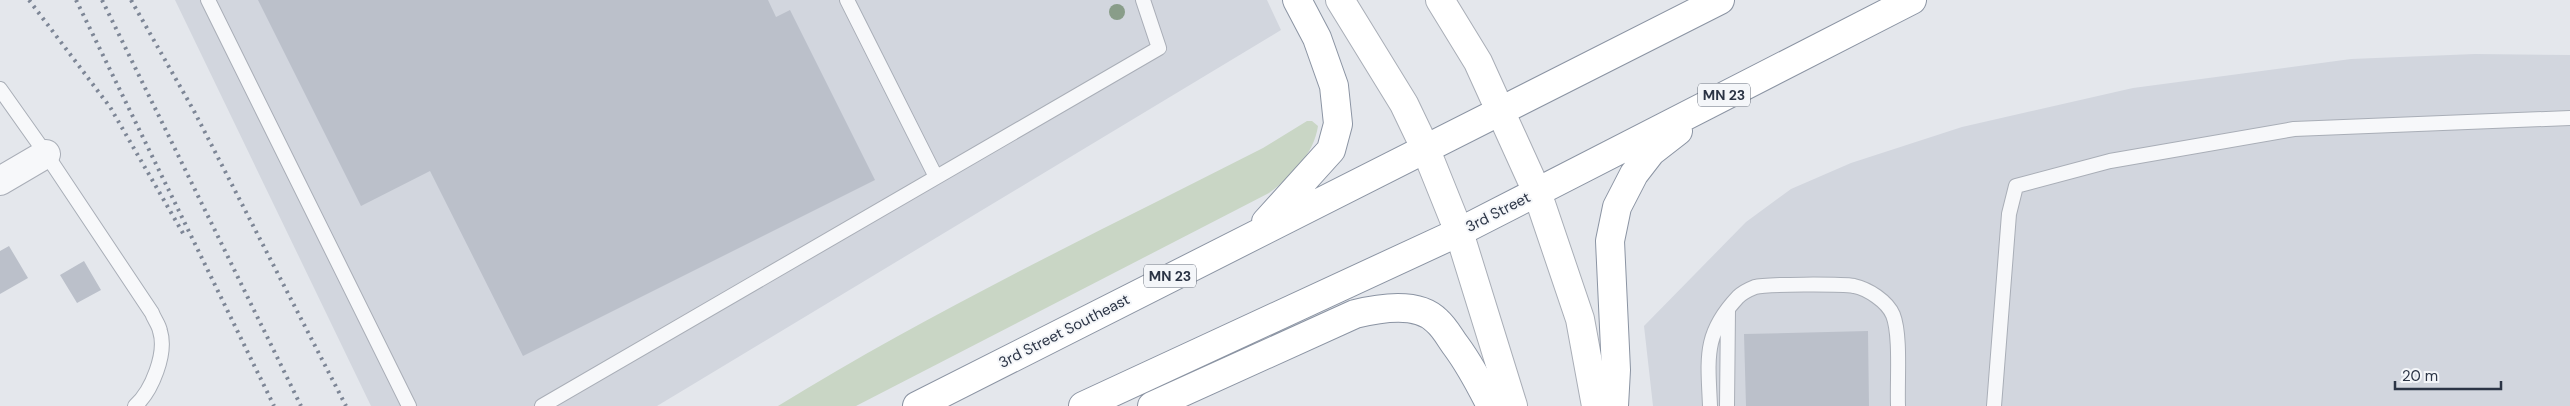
<svg xmlns="http://www.w3.org/2000/svg" width="2570" height="406" viewBox="0 0 2570 406" font-family="'DM Sans',sans-serif">
  <rect width="100%" height="100%" fill="#e4e7ec"/>
  <path fill="#d2d6de" d="M 175,0 L 1267,0 L 1281,30 L 657,406 L 371,406 Z
    M 2475,54 L 2570,55 L 2570,406 L 1653,406 L 1644,326 L 1746,222 L 1791,189 L 1851,163 L 1962,127 L 2133,88 L 2351,59 Z"/>
  <path fill="#c9d6c5" d="M 1307,121 L 1312,121 L 1318,126 C 1314,154 1291,177 1269,193 L 856,406 L 778,406 C 934,310 1100,231 1263,148 Z"/>
  <path fill="#bbc0ca" d="M 258,0 L 768,0 L 776,17 L 790,10 L 875,180 L 523,356 L 430,171 L 361,206 Z
    M 9,246 L 28,278 L 0,294 L 0,251 Z
    M 84,261 L 101,290 L 77,303 L 60,275 Z
    M 1868,331 L 1869,406 L 1746,406 L 1744,334 Z"/>
  <g fill="none" stroke-linecap="round" stroke-linejoin="round">
    <g stroke="#a9aeb7" stroke-width="16">
      <path id="lane" d="M 208,0 L 409,406
        M 847,0 L 936,177
        M 0,89 L 46,154 L 152,313 C 154,319 159,325 160,331 C 167,353 152,391 135,406
        M 542,406 L 1159,48 L 1143,0
        M 1710,406 C 1708,358 1703,334 1738,297 C 1742,293 1750,289 1755,287 C 1765,284 1842,284 1854,286 C 1868,289 1887,301 1893,315 C 1901,335 1897,382 1898,406
        M 1727,406 L 1728,310
        M 1994,406 L 2009,214 L 2016,186 L 2110,161 L 2294,129 L 2570,118"/>
    </g>
    <g stroke="#a9aeb7" stroke-width="30">
      <path id="street" d="M 0,181 L 46,154"/>
    </g>
    <g stroke="#a9aeb7" stroke-width="30">
      <path id="secondary" d="M 1340,0 L 1404,104 L 1426,150 L 1459,232 L 1513,406
        M 1440,0 L 1478,62 L 1537,192 L 1580,319 L 1596,406"/>
    </g>
    <g stroke="#8b94a3" stroke-width="30">
      <path id="highway" d="M 1266,222 L 1331,150 L 1338,124 L 1334,86 L 1317,38 L 1297,0
        M 917,406 L 1720,0
        M 1083,406 L 1459,232 L 1912,0
        M 1152,406 L 1355,314 C 1379,308 1418,301 1437,321 C 1445,328 1450,338 1456,346 C 1470,365 1480,384 1491,406
        M 1614,406 L 1616,370 L 1610,241 L 1617,207 L 1634,174 L 1651,152 L 1678,131"/>
    </g>
    <use href="#lane" stroke="#f7f8fa" stroke-width="14"/>
    <use href="#street" stroke="#f7f8fa" stroke-width="28"/>
    <use href="#secondary" stroke="#fff" stroke-width="28"/>
    <use href="#highway" stroke="#fff" stroke-width="28"/>
    <path stroke="#7d8696" stroke-width="4" stroke-dasharray="2.5 5" stroke-linecap="butt" d="M 29,0 L 110,107 L 184,235
      M 76,0 L 274,406
      M 102,0 L 301,406
      M 131,0 L 194,111 L 346,406"/>
  </g>
  <circle fill="#899d89" cx="1117" cy="12" r="8"/>
  <g text-anchor="middle" stroke-width="4" stroke-linejoin="round" paint-order="stroke">
    <g fill="#f4f6f9" stroke="#676e7b" stroke-width="1">
      <rect x="1698" y="83.5" width="52" height="23" rx="4"/>
      <rect x="1144" y="264.5" width="52" height="23" rx="4"/>
    </g>
    <g font-size="14" font-weight="bold" fill="#2b3445">
      <text x="1724" y="100">MN 23</text>
      <text x="1170" y="281">MN 23</text>
    </g>
    <g font-size="15" fill="#2b3445" stroke="#f4f6f9">
      <text transform="translate(1498 212) rotate(-27)" y="5">3rd Street</text>
      <text transform="translate(1064 331) rotate(-27)" y="5">3rd Street Southeast</text>
    </g>
  </g>
  <path d="M2395 381v8h106v-8" fill="none" stroke="#2b3445" stroke-width="2.5"/>
  <text x="2402" y="381" font-size="15" fill="#2b3445" stroke="#f4f6f9" stroke-width="4" paint-order="stroke">20 m</text>
</svg>
